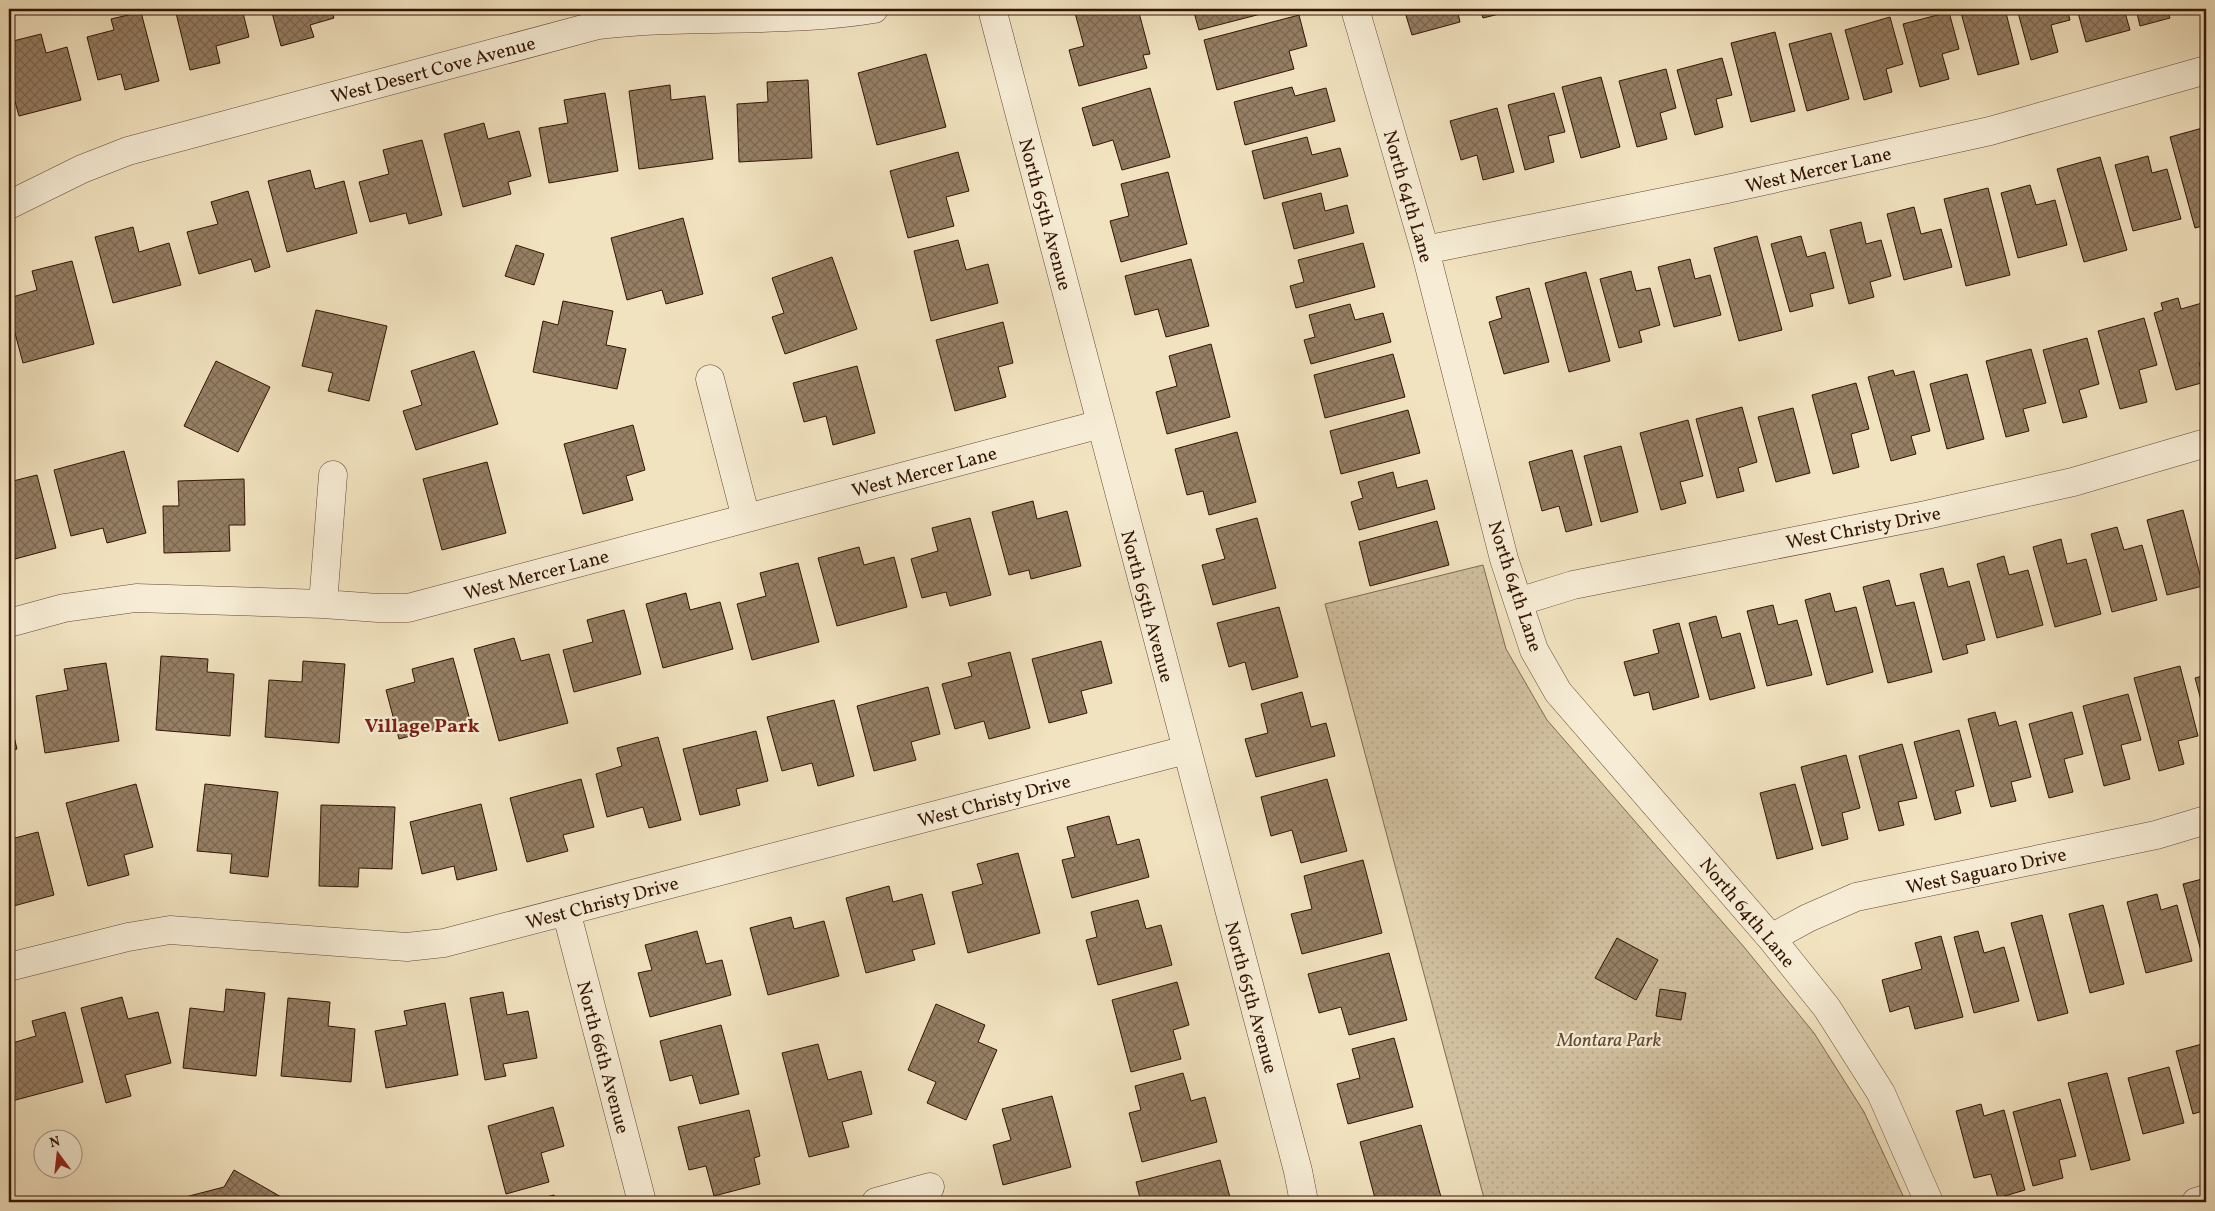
<svg xmlns="http://www.w3.org/2000/svg" width="2215" height="1211" viewBox="0 0 2215 1211" font-family="Vollkorn,serif">
  <defs>
    <pattern id="green-dots" width="8" height="8" patternUnits="userSpaceOnUse" patternTransform="scale(1.25)"><rect width="8" height="8" fill="#d1c0a0"/><path d="M2 2h.1M6 6h.1" fill="none" stroke="#b4a488" stroke-width="1.8" stroke-linecap="round"/></pattern>
    <pattern id="building-cross-hatch" width="8" height="8" patternUnits="userSpaceOnUse" patternTransform="scale(1.25)"><rect width="8" height="8" fill="#967f65"/><path d="M0 0l8 8M0 8l8-8" fill="none" stroke="#7b6751"/></pattern>
  </defs>
  <rect width="100%" height="100%" fill="#f2e3c0"/>
  <filter id="stains"><feTurbulence type="fractalNoise" baseFrequency=".004" numOctaves="4"/><feColorMatrix values="0 0 0 0 .2 0 0 0 0 .09 0 0 0 0 .02 0 0 0 .5 -.17"/></filter>
  <radialGradient id="worn" r=".72"><stop offset=".6" stop-color="#630" stop-opacity="0"/><stop offset="1" stop-color="#630" stop-opacity=".3"/></radialGradient>
  <path fill="url(#green-dots)" stroke="#826a51" d="M 1483,565 L 1506,649 L 1547,720 L 1744,947 L 1814,1033 L 1864,1112 L 1906,1202 L 1485,1202 L 1325,604 Z"/>
  <path fill="url(#building-cross-hatch)" stroke="#321302" d="M 175,9 L 242,9 L 249,37 L 216,46 L 220,63 L 190,70 Z
    M 271,9 L 331,9 L 334,18 L 310,25 L 314,37 L 281,46 Z
    M 1091,9 L 1138,9 L 1150,54 L 1143,55 L 1147,68 L 1079,86 L 1069,50 L 1084,46 L 1075,13 Z
    M 1193,9 L 1280,9 L 1199,30 Z
    M 1404,9 L 1457,9 L 1460,22 L 1412,35 Z
    M 1480,9 L 1519,9 L 1483,18 Z
    M 1960,9 L 2005,9 L 2019,64 L 1978,75 Z
    M 2017,9 L 2067,9 L 2070,20 L 2051,25 L 2058,52 L 2031,60 Z
    M 2077,9 L 2124,9 L 2130,30 L 2086,42 Z
    M 2136,9 L 2167,9 L 2170,18 L 2140,26 Z
    M 141,12 L 159,81 L 125,90 L 121,74 L 98,80 L 87,37 L 114,30 L 111,19 Z
    M 1949,12 L 1959,49 L 1942,54 L 1949,79 L 1920,87 L 1903,24 Z
    M 1299,15 L 1307,46 L 1289,51 L 1294,69 L 1217,90 L 1204,40 Z
    M 1890,17 L 1903,64 L 1886,69 L 1892,92 L 1864,100 L 1845,30 Z
    M 1775,32 L 1795,111 L 1751,122 L 1731,43 Z
    M 1831,33 L 1849,99 L 1807,111 L 1789,44 Z
    M 41,34 L 46,53 L 67,47 L 81,100 L 19,116 L 9,80 L 9,42 Z
    M 926,54 L 946,127 L 877,145 L 858,73 Z
    M 1722,58 L 1732,95 L 1716,99 L 1723,127 L 1695,135 L 1677,70 Z
    M 1666,69 L 1676,108 L 1660,113 L 1667,139 L 1637,147 L 1619,81 Z
    M 1601,77 L 1620,147 L 1581,158 L 1562,87 Z
    M 808,80 L 812,158 L 739,162 L 737,104 L 768,102 L 767,82 Z
    M 670,85 L 671,100 L 705,96 L 713,159 L 639,169 L 629,91 Z
    M 1292,87 L 1295,96 L 1326,88 L 1335,121 L 1245,145 L 1234,102 Z
    M 1150,88 L 1170,157 L 1122,170 L 1113,140 L 1093,146 L 1082,108 Z
    M 605,93 L 618,171 L 549,183 L 539,128 L 568,123 L 564,100 Z
    M 1554,93 L 1565,132 L 1548,136 L 1554,162 L 1525,170 L 1508,105 Z
    M 1497,108 L 1514,172 L 1483,180 L 1477,155 L 1461,160 L 1450,121 Z
    M 484,123 L 488,139 L 519,131 L 531,176 L 508,182 L 511,194 L 463,207 L 444,134 Z
    M 2206,127 L 2206,225 L 2195,228 L 2170,137 Z
    M 1307,137 L 1312,155 L 1340,148 L 1348,176 L 1264,199 L 1252,151 Z
    M 422,140 L 442,215 L 409,224 L 406,213 L 370,222 L 359,182 L 389,174 L 383,150 Z
    M 958,152 L 969,191 L 946,197 L 954,226 L 908,238 L 890,171 Z
    M 2148,156 L 2152,173 L 2167,169 L 2181,219 L 2133,231 L 2115,165 Z
    M 2100,157 L 2127,250 L 2084,262 L 2057,169 Z
    M 310,170 L 315,189 L 344,181 L 357,233 L 287,252 L 268,181 Z
    M 1168,172 L 1187,244 L 1121,262 L 1110,221 L 1129,216 L 1121,184 Z
    M 2030,185 L 2036,205 L 2055,200 L 2067,245 L 2018,258 L 2001,193 Z
    M 1988,188 L 2010,275 L 1966,286 L 1944,199 Z
    M 248,191 L 270,267 L 255,272 L 251,259 L 199,274 L 187,232 L 218,224 L 211,202 Z
    M 1321,193 L 1325,211 L 1347,205 L 1354,233 L 1294,249 L 1282,203 Z
    M 1914,207 L 1921,234 L 1941,229 L 1952,267 L 1904,280 L 1887,214 Z
    M 683,218 L 703,294 L 666,304 L 662,290 L 627,300 L 611,238 Z
    M 1861,222 L 1866,244 L 1881,240 L 1891,276 L 1870,282 L 1874,297 L 1849,304 L 1830,230 Z
    M 133,227 L 139,252 L 169,243 L 181,285 L 113,303 L 95,237 Z
    M 1757,236 L 1782,330 L 1739,341 L 1714,248 Z
    M 1801,236 L 1807,257 L 1825,252 L 1834,288 L 1810,294 L 1813,306 L 1790,312 L 1771,244 Z
    M 958,240 L 966,270 L 988,264 L 998,303 L 931,321 L 914,251 Z
    M 1363,243 L 1375,287 L 1296,308 L 1290,286 L 1304,282 L 1298,260 Z
    M 516,245 L 544,254 L 534,285 L 505,276 Z
    M 832,257 L 857,329 L 785,354 L 772,317 L 784,313 L 772,278 Z
    M 1191,259 L 1209,326 L 1166,337 L 1158,309 L 1135,315 L 1125,276 Z
    M 1690,259 L 1695,279 L 1710,275 L 1721,315 L 1674,327 L 1658,267 Z
    M 72,261 L 94,344 L 23,363 L 9,311 L 9,298 L 37,290 L 32,271 Z
    M 1631,271 L 1636,291 L 1650,288 L 1660,325 L 1639,331 L 1642,342 L 1619,348 L 1600,279 Z
    M 1586,272 L 1610,361 L 1569,372 L 1545,283 Z
    M 1529,288 L 1549,362 L 1504,374 L 1489,322 L 1502,318 L 1496,297 Z
    M 2178,298 L 2181,309 L 2202,303 L 2206,318 L 2206,360 L 2199,363 L 2205,382 L 2176,390 L 2154,313 L 2163,310 L 2161,303 Z
    M 563,301 L 613,311 L 606,345 L 626,349 L 617,389 L 533,372 L 543,321 L 558,325 Z
    M 1350,304 L 1355,320 L 1383,313 L 1391,342 L 1311,364 L 1304,340 L 1315,337 L 1309,315 Z
    M 316,310 L 387,326 L 369,401 L 328,391 L 333,373 L 302,366 Z
    M 2144,318 L 2157,365 L 2139,370 L 2147,402 L 2120,409 L 2098,331 Z
    M 1003,322 L 1013,363 L 998,367 L 1006,397 L 955,411 L 936,340 Z
    M 2087,338 L 2099,384 L 2079,390 L 2087,417 L 2063,423 L 2043,350 Z
    M 1211,344 L 1230,417 L 1167,434 L 1156,392 L 1177,386 L 1169,356 Z
    M 2031,349 L 2046,403 L 2023,409 L 2029,431 L 2006,437 L 1986,361 Z
    M 474,351 L 498,424 L 416,450 L 403,411 L 422,405 L 411,371 Z
    M 1393,354 L 1405,397 L 1325,418 L 1314,375 Z
    M 216,361 L 270,387 L 238,452 L 184,426 Z
    M 857,366 L 875,433 L 833,445 L 826,416 L 804,422 L 793,383 Z
    M 1893,370 L 1895,376 L 1914,371 L 1930,431 L 1911,436 L 1916,454 L 1891,461 L 1868,377 Z
    M 1967,374 L 1984,439 L 1947,449 L 1930,384 Z
    M 1856,383 L 1869,429 L 1851,434 L 1859,467 L 1833,474 L 1812,395 Z
    M 1742,407 L 1757,462 L 1738,468 L 1744,491 L 1717,498 L 1696,419 Z
    M 1793,408 L 1810,473 L 1776,482 L 1758,417 Z
    M 1408,410 L 1420,453 L 1341,474 L 1330,431 Z
    M 1688,420 L 1703,476 L 1680,482 L 1686,503 L 1661,510 L 1640,433 Z
    M 633,425 L 645,470 L 626,476 L 633,500 L 583,514 L 564,444 Z
    M 1237,432 L 1256,502 L 1209,515 L 1203,491 L 1187,495 L 1175,449 Z
    M 1621,446 L 1638,512 L 1601,522 L 1584,456 Z
    M 1572,450 L 1592,525 L 1566,532 L 1559,506 L 1542,511 L 1529,462 Z
    M 124,451 L 146,533 L 107,543 L 103,528 L 71,536 L 54,470 Z
    M 487,462 L 506,533 L 442,550 L 423,479 Z
    M 1393,472 L 1397,488 L 1427,480 L 1435,509 L 1359,530 L 1351,502 L 1363,498 L 1358,482 Z
    M 37,475 L 56,548 L 15,559 L 11,542 L 9,543 L 9,482 Z
    M 244,479 L 245,525 L 229,525 L 230,551 L 164,553 L 163,506 L 179,506 L 178,481 Z
    M 1033,501 L 1037,519 L 1067,511 L 1081,566 L 1031,579 L 1029,570 L 1009,575 L 992,512 Z
    M 2183,510 L 2203,586 L 2167,595 L 2147,520 Z
    M 970,518 L 991,595 L 950,606 L 946,592 L 922,598 L 911,559 L 938,551 L 932,528 Z
    M 1257,518 L 1276,588 L 1213,605 L 1202,565 L 1225,559 L 1216,529 Z
    M 1437,521 L 1449,565 L 1370,586 L 1359,542 Z
    M 2117,527 L 2124,550 L 2142,545 L 2157,600 L 2112,612 L 2091,534 Z
    M 2061,539 L 2067,564 L 2086,559 L 2101,614 L 2055,627 L 2033,547 Z
    M 859,547 L 864,565 L 894,557 L 907,607 L 837,626 L 818,558 Z
    M 2004,556 L 2009,575 L 2028,570 L 2043,625 L 1997,638 L 1977,564 Z
    M 798,563 L 819,642 L 752,660 L 737,604 L 766,596 L 760,573 Z
    M 1943,568 L 1948,587 L 1969,581 L 1985,640 L 1966,645 L 1968,653 L 1943,660 L 1920,574 Z
    M 1889,580 L 1896,606 L 1914,602 L 1932,672 L 1888,683 L 1863,587 Z
    M 686,593 L 690,610 L 720,602 L 733,649 L 663,668 L 646,604 Z
    M 1830,593 L 1835,612 L 1856,607 L 1873,672 L 1827,685 L 1805,600 Z
    M 1773,605 L 1778,625 L 1797,620 L 1812,675 L 1767,686 L 1747,611 Z
    M 1279,607 L 1298,677 L 1252,690 L 1245,662 L 1229,667 L 1217,623 Z
    M 624,610 L 641,674 L 574,692 L 563,650 L 593,642 L 587,620 Z
    M 1716,616 L 1722,638 L 1740,633 L 1755,688 L 1710,700 L 1689,623 Z
    M 1679,623 L 1699,697 L 1653,710 L 1649,692 L 1634,696 L 1624,662 L 1659,653 L 1653,630 Z
    M 514,638 L 521,661 L 549,654 L 568,723 L 499,741 L 474,649 Z
    M 1101,641 L 1112,683 L 1081,691 L 1087,713 L 1049,723 L 1032,659 Z
    M 1010,652 L 1030,728 L 989,739 L 984,721 L 955,729 L 942,684 L 972,676 L 968,663 Z
    M 161,656 L 208,659 L 207,672 L 234,674 L 230,736 L 156,730 Z
    M 453,658 L 470,720 L 399,739 L 386,690 L 415,682 L 412,669 Z
    M 303,661 L 345,664 L 339,743 L 265,737 L 269,680 L 302,682 Z
    M 106,663 L 119,741 L 45,753 L 36,696 L 68,690 L 64,669 Z
    M 2180,666 L 2198,736 L 2178,741 L 2184,764 L 2159,771 L 2134,678 Z
    M 2206,675 L 2206,719 L 2195,678 Z
    M 928,687 L 940,734 L 911,742 L 916,760 L 874,771 L 857,706 Z
    M 1302,692 L 1311,727 L 1326,723 L 1335,756 L 1256,777 L 1245,739 L 1268,733 L 1261,704 Z
    M 2128,694 L 2141,740 L 2121,745 L 2130,779 L 2104,786 L 2083,706 Z
    M 834,700 L 854,776 L 818,786 L 812,763 L 782,771 L 767,717 Z
    M 1995,712 L 1999,726 L 2016,721 L 2031,777 L 2011,782 L 2016,801 L 1991,807 L 1968,719 Z
    M 2072,712 L 2083,754 L 2064,759 L 2073,792 L 2049,798 L 2029,724 Z
    M 9,716 L 17,749 L 9,751 Z
    M 1959,730 L 1974,786 L 1955,791 L 1961,813 L 1935,820 L 1914,742 Z
    M 756,731 L 768,781 L 736,789 L 740,805 L 700,815 L 683,749 Z
    M 658,737 L 681,820 L 649,828 L 643,807 L 607,817 L 596,774 L 622,766 L 617,748 Z
    M 1902,744 L 1917,798 L 1898,802 L 1904,825 L 1879,831 L 1859,756 Z
    M 1846,755 L 1860,808 L 1842,813 L 1848,839 L 1822,846 L 1801,767 Z
    M 581,779 L 594,827 L 563,835 L 568,851 L 527,862 L 510,798 Z
    M 1327,779 L 1347,851 L 1301,863 L 1292,830 L 1271,836 L 1261,797 Z
    M 136,784 L 153,847 L 124,855 L 129,875 L 88,886 L 66,803 Z
    M 205,784 L 278,792 L 268,877 L 230,873 L 232,854 L 197,851 Z
    M 1795,784 L 1813,849 L 1777,859 L 1760,793 Z
    M 481,804 L 497,870 L 457,880 L 454,866 L 422,874 L 410,822 Z
    M 321,805 L 395,807 L 392,869 L 359,868 L 358,887 L 319,886 Z
    M 1109,816 L 1117,845 L 1139,839 L 1149,877 L 1072,898 L 1062,860 L 1075,857 L 1067,827 Z
    M 9,830 L 11,839 L 38,832 L 54,895 L 10,907 L 9,900 Z
    M 1018,853 L 1040,933 L 968,953 L 952,892 L 983,884 L 977,864 Z
    M 1363,860 L 1382,933 L 1302,954 L 1291,914 L 1312,909 L 1304,876 Z
    M 2206,878 L 2206,966 L 2205,966 L 2183,884 Z
    M 889,886 L 893,902 L 922,894 L 935,944 L 912,950 L 915,960 L 866,973 L 846,898 Z
    M 2157,894 L 2161,910 L 2177,905 L 2192,961 L 2146,973 L 2127,902 Z
    M 1138,900 L 1146,929 L 1161,925 L 1172,965 L 1098,985 L 1086,940 L 1097,937 L 1091,912 Z
    M 2103,905 L 2124,984 L 2090,993 L 2069,914 Z
    M 2042,915 L 2068,1013 L 2038,1021 L 2011,923 Z
    M 791,917 L 794,929 L 824,921 L 839,976 L 768,995 L 750,928 Z
    M 697,931 L 706,964 L 722,960 L 731,995 L 650,1017 L 638,973 L 652,970 L 645,945 Z
    M 1978,931 L 1984,953 L 2004,947 L 2019,1001 L 1974,1013 L 1954,937 Z
    M 1941,936 L 1963,1017 L 1915,1029 L 1909,1006 L 1890,1012 L 1882,980 L 1922,969 L 1915,943 Z
    M 1617,938 L 1658,960 L 1636,1000 L 1595,978 Z
    M 1389,953 L 1407,1020 L 1349,1035 L 1341,1007 L 1319,1013 L 1308,974 Z
    M 1177,982 L 1189,1025 L 1173,1030 L 1181,1059 L 1131,1072 L 1112,1000 Z
    M 226,989 L 265,993 L 256,1076 L 183,1068 L 190,1008 L 224,1012 Z
    M 1660,989 L 1686,993 L 1681,1020 L 1656,1016 Z
    M 503,992 L 507,1015 L 528,1011 L 537,1058 L 503,1064 L 506,1076 L 485,1080 L 470,998 Z
    M 122,997 L 128,1019 L 158,1012 L 171,1063 L 125,1075 L 131,1096 L 106,1103 L 81,1008 Z
    M 288,998 L 330,1002 L 328,1026 L 355,1029 L 351,1082 L 281,1076 Z
    M 445,1003 L 458,1075 L 386,1088 L 375,1031 L 407,1025 L 404,1011 Z
    M 936,1004 L 985,1025 L 978,1042 L 997,1050 L 966,1120 L 927,1103 L 936,1082 L 908,1070 Z
    M 65,1012 L 83,1082 L 12,1101 L 9,1091 L 9,1044 L 36,1036 L 32,1021 Z
    M 721,1025 L 739,1094 L 700,1104 L 692,1075 L 670,1081 L 660,1041 Z
    M 1394,1038 L 1413,1107 L 1348,1124 L 1337,1084 L 1360,1078 L 1352,1049 Z
    M 2206,1043 L 2206,1110 L 2193,1114 L 2176,1051 Z
    M 818,1044 L 828,1080 L 861,1071 L 872,1114 L 842,1122 L 849,1147 L 809,1157 L 782,1053 Z
    M 2169,1067 L 2184,1123 L 2143,1134 L 2128,1078 Z
    M 1183,1073 L 1191,1101 L 1205,1097 L 1217,1142 L 1142,1162 L 1129,1113 L 1141,1110 L 1135,1086 Z
    M 2107,1073 L 2130,1160 L 2091,1170 L 2068,1083 Z
    M 1052,1096 L 1071,1167 L 1003,1185 L 993,1145 L 1011,1140 L 1002,1109 Z
    M 2060,1099 L 2076,1156 L 2059,1160 L 2063,1178 L 2033,1186 L 2013,1112 Z
    M 1981,1104 L 1984,1116 L 2004,1110 L 2025,1190 L 1998,1198 L 1991,1174 L 1974,1178 L 1956,1111 Z
    M 553,1107 L 564,1146 L 541,1153 L 549,1182 L 506,1194 L 488,1126 Z
    M 749,1110 L 760,1156 L 754,1158 L 760,1184 L 714,1196 L 706,1166 L 689,1170 L 678,1127 Z
    M 1421,1125 L 1441,1197 L 1423,1202 L 1376,1202 L 1360,1142 Z
    M 1220,1160 L 1231,1201 L 1141,1202 L 1136,1182 Z
    M 234,1170 L 290,1202 L 166,1202 L 224,1187 Z
    M 554,1195 L 556,1202 L 527,1202 Z"/>
  <g fill="none" stroke-linecap="round" stroke-linejoin="round">
    <g stroke="#624732" stroke-width="29">
      <path id="minor" d="M 992,9 L 1298,1171 L 1304,1202
        M 1355,9 L 1425,250 L 1504,559 L 1534,650 L 1558,692 L 1771,938 L 1827,1008 L 1881,1093 L 1929,1202
        M 9,205 L 82,169 L 128,151 L 598,25 C 689,14 783,24 874,9
        M 1425,250 L 1727,189 L 1990,131 L 2206,70
        M 710,379 L 746,518
        M 1518,602 L 1573,585 L 1926,515 L 2073,482 L 2206,443
        M 323,604 L 333,475
        M 9,623 L 64,608 L 136,598 L 323,604 L 378,608 L 408,608 L 1101,424
        M 566,911 L 642,1202
        M 1771,938 L 1808,918 L 1856,897 L 2156,835 L 2206,820
        M 9,967 L 128,937 L 170,930 L 407,947 L 444,943 L 1186,750
        M 876,1202 L 930,1187
        M 2196,1202 L 2206,1199"/>
    </g>
    <use href="#minor" stroke="#f7edd6" stroke-width="28"/>
  </g>
  <g text-anchor="middle" stroke-width="4.5" stroke-linejoin="round" paint-order="stroke">
    <g font-size="19" fill="#321302" stroke="#f7edd6">
      <text transform="translate(433 69) rotate(-15)" y="7">West Desert Cove Avenue</text>
      <text transform="translate(1818 169) rotate(-13)" y="7">West Mercer Lane</text>
      <text transform="translate(1409 196) rotate(74)" y="7">North 64th Lane</text>
      <text transform="translate(1046 214) rotate(75)" y="7">North 65th Avenue</text>
      <text transform="translate(924 471) rotate(-15)" y="7">West Mercer Lane</text>
      <text transform="translate(1863 527) rotate(-11)" y="7">West Christy Drive</text>
      <text transform="translate(536 574) rotate(-15)" y="7">West Mercer Lane</text>
      <text transform="translate(1516 586) rotate(72)" y="7">North 64th Lane</text>
      <text transform="translate(1148 606) rotate(75)" y="7">North 65th Avenue</text>
      <text transform="translate(994 800) rotate(-15)" y="7">West Christy Drive</text>
      <text transform="translate(1986 870) rotate(-12)" y="7">West Saguaro Drive</text>
      <text transform="translate(602 902) rotate(-15)" y="7">West Christy Drive</text>
      <text transform="translate(1748 912) rotate(50)" y="7">North 64th Lane</text>
      <text transform="translate(1252 997) rotate(75)" y="7">North 65th Avenue</text>
      <text transform="translate(604 1057) rotate(75)" y="7">North 66th Avenue</text>
    </g>
    <g font-size="19" font-style="italic" fill="#624731" stroke="#f7edd6">
      <text x="1609" y="1046">Montara Park</text>
    </g>
    <g font-size="20" font-weight="bold" fill="#7a1f14" stroke="#f7edd6">
      <text x="422" y="732">Village Park</text>
    </g>
  </g>
  <rect width="2215" height="1211" fill="none" stroke="#f2e3c0" stroke-width="30"/>
  <rect x="10" y="10" width="2195" height="1191" fill="none" stroke="#321302" stroke-width="2.5"/>
  <rect x="15" y="15" width="2185" height="1181" fill="none" stroke="#321302"/>
  <g transform="translate(58 1154) rotate(345)"><circle r="24" fill="#f7edd6" stroke="#a89681"/>
  <path d="M0-4L9 19L0 12L-9 19Z" fill="#8f2418"/>
  <text y="-8" font-size="14" font-weight="bold" text-anchor="middle" fill="#321302">N</text>
  </g>
  <rect width="100%" height="100%" filter="url(#stains)"/>
  <rect width="100%" height="100%" fill="url(#worn)"/>
</svg>
